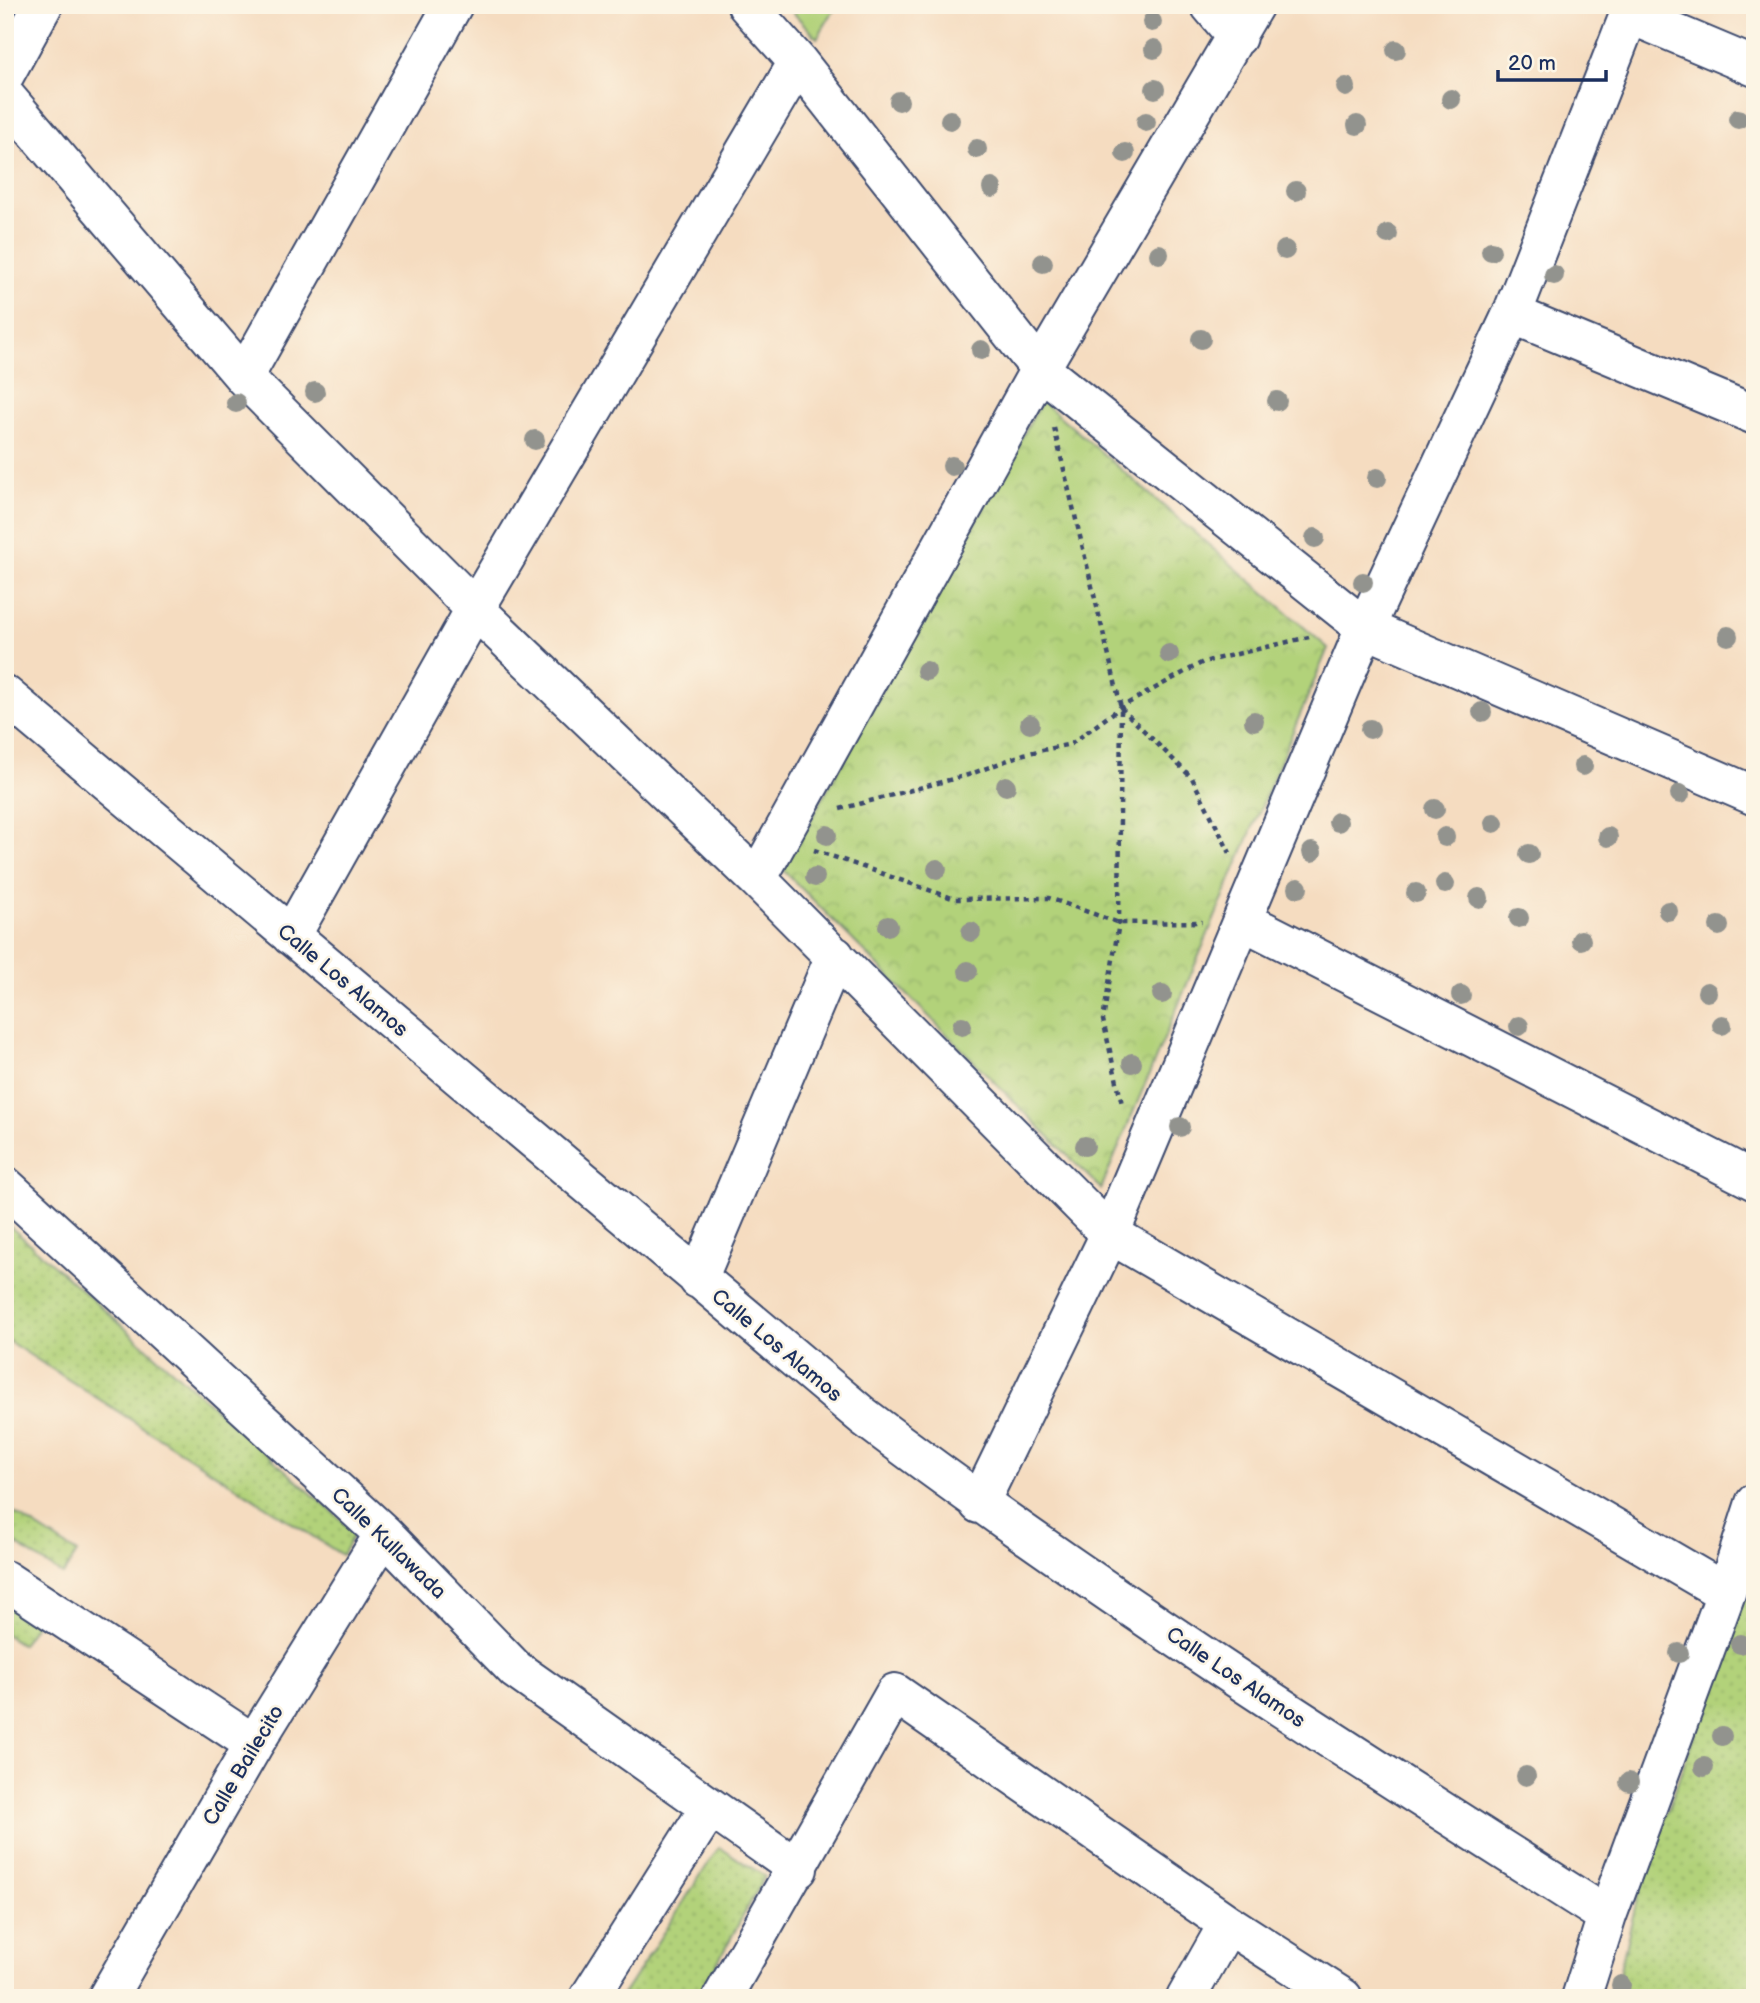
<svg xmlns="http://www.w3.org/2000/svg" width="1760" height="2003" viewBox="0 0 1760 2003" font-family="'Balsamiq Sans',sans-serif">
  <defs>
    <pattern id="grass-dots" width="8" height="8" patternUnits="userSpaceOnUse" patternTransform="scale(1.75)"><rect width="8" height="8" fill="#b2d27a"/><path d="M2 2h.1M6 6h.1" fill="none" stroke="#98b56c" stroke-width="1.8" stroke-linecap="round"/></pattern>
    <pattern id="park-crowns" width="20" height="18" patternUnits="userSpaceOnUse" patternTransform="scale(1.75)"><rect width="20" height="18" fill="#b2d27a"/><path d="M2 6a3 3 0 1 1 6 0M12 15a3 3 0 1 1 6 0" fill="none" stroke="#98b56c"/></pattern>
  </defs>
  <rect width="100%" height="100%" fill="#fcf5e5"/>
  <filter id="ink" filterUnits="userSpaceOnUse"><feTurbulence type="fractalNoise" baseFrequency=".0143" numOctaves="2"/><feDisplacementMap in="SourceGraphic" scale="14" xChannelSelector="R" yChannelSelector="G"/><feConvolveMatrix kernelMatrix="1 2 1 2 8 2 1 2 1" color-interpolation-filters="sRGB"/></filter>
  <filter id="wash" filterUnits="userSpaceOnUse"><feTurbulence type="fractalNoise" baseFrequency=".00686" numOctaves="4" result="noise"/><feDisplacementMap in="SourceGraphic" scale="28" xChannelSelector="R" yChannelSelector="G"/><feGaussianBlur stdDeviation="1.57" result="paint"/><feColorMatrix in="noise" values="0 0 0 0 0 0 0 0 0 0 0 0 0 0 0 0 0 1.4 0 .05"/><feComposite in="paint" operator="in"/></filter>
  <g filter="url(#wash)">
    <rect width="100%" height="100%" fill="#f5dcc0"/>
    <path fill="url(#grass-dots)" stroke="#66806c" stroke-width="2" d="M 5,1222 L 355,1532 L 342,1555 L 5,1339 Z
      M 5,1507 L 77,1553 L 63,1575 L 5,1537 Z
      M 1755,1562 L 1755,1998 L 1613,1998 L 1638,1895 Z
      M 5,1603 L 36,1623 L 22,1645 L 5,1634 Z
      M 719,1847 L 765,1876 L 698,1998 L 621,1998 Z"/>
    <path fill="url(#park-crowns)" stroke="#66806c" stroke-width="2" d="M 786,5 L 837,5 L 817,38 Z
      M 1042,401 L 1328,648 L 1101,1189 L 783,870 Z"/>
  </g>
  <g filter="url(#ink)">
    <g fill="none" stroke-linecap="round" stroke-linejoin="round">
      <g stroke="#3c496d" stroke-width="42">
        <path id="minor" d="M 747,5 L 798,62 L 1040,369 L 1365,628 L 1755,796
          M 1210,5 L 1237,37
          M 1629,14 L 1755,67
          M 5,74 L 43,5
          M 5,96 L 244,377 L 475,609 L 757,879 L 1110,1234 L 1726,1593
          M 1512,314 L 1755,415
          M 244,377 L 453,5
          M 5,695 L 863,1416 C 1101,1596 1355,1756 1607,1916
          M 757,879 L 1040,369 L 1254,5
          M 1244,921 L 1755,1181
          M 291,936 L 475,609 L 798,62
          M 5,1186 L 384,1534 L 516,1670 L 798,1869
          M 698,1279 L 835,956
          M 979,1504 L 1110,1234 L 1365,628 L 1512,314 L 1633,5
          M 5,1580 L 254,1744
          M 107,1998 L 254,1744 L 384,1534
          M 589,1998 L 710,1807
          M 722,1998 L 895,1693 L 1228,1924 L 1343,1998
          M 1186,1998 L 1228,1924
          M 1581,1998 L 1607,1916 L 1726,1593 L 1755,1503"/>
      </g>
      <path stroke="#3c496d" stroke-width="4.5" stroke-dasharray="5 5" stroke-linecap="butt" d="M 1054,428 L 1121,707 L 1119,923 L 1103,1020 L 1122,1104
        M 1121,708 L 1192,778 L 1230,853
        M 840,809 L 968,775 L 1024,754 L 1071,744 L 1121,707 L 1203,662 L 1313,636
        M 814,850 L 955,899 L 1049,898 L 1119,923 L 1202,922"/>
      <use href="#minor" stroke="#fff" stroke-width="38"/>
    </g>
    <g fill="#92938e">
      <circle cx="1152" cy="22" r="10"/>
      <circle cx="1154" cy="49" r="10"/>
      <circle cx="1396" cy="50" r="10"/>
      <circle cx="1346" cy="87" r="10"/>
      <circle cx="1155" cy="89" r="10"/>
      <circle cx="1451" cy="99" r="10"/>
      <circle cx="899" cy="101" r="10"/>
      <circle cx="1738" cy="119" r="10"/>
      <circle cx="950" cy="120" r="10"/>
      <circle cx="1146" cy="122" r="10"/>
      <circle cx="1357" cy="125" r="10"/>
      <circle cx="977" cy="149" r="10"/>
      <circle cx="1125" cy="153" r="10"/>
      <circle cx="992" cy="188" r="10"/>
      <circle cx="1296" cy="191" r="10"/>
      <circle cx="1388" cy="234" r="10"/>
      <circle cx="1285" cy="250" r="10"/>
      <circle cx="1491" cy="251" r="10"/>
      <circle cx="1159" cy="254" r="10"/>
      <circle cx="1043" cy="263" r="10"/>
      <circle cx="1554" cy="275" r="10"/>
      <circle cx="1201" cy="339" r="10"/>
      <circle cx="981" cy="350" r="10"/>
      <circle cx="315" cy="392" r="10"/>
      <circle cx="1277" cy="401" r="10"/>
      <circle cx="236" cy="403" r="10"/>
      <circle cx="535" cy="440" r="10"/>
      <circle cx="952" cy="466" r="10"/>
      <circle cx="1377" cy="478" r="10"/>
      <circle cx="1315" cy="538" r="10"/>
      <circle cx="1363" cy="582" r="10"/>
      <circle cx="1728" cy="636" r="10"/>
      <circle cx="1169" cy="654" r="10"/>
      <circle cx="926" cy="671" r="10"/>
      <circle cx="1482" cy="712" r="10"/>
      <circle cx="1254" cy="721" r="10"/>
      <circle cx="1030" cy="724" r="10"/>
      <circle cx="1370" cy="729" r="10"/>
      <circle cx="1583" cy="766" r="10"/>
      <circle cx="1006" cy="786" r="10"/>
      <circle cx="1680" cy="794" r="10"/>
      <circle cx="1435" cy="809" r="10"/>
      <circle cx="1338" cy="822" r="10"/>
      <circle cx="1494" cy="823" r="10"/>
      <circle cx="827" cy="835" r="10"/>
      <circle cx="1445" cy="837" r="10"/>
      <circle cx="1608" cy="837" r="10"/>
      <circle cx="1312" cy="852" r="10"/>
      <circle cx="1529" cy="854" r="10"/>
      <circle cx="937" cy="869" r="10"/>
      <circle cx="815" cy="877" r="10"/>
      <circle cx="1445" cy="884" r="10"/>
      <circle cx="1298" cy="888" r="10"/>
      <circle cx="1416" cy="893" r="10"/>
      <circle cx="1479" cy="898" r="10"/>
      <circle cx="1668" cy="911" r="10"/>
      <circle cx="1519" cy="918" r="10"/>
      <circle cx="888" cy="926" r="10"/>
      <circle cx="1719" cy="926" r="10"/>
      <circle cx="971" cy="932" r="10"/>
      <circle cx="1581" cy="940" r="10"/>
      <circle cx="968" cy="971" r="10"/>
      <circle cx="1707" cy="992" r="10"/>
      <circle cx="1162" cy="994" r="10"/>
      <circle cx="1461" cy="995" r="10"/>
      <circle cx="1722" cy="1025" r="10"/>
      <circle cx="962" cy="1026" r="10"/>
      <circle cx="1519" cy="1026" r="10"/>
      <circle cx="1132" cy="1063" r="10"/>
      <circle cx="1180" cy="1127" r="10"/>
      <circle cx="1085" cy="1146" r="10"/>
      <circle cx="1740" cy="1644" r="10"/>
      <circle cx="1679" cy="1653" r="10"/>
      <circle cx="1722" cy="1736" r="10"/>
      <circle cx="1704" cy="1767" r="10"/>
      <circle cx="1526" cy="1776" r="10"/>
      <circle cx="1629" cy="1782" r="10"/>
      <circle cx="1621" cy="1985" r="10"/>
    </g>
  </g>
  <g text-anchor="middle" stroke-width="5" stroke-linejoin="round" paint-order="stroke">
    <g font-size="21" fill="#1b2f5e" stroke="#fcf5e5">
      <text transform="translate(343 980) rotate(40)" y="7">Calle Los Alamos</text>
      <text transform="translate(777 1345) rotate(40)" y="7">Calle Los Alamos</text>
      <text transform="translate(389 1543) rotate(44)" y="7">Calle Kullawada</text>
      <text transform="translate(1236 1677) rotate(34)" y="7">Calle Los Alamos</text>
      <text transform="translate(243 1765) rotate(-59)" y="7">Calle Bailecito</text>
    </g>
  </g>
  <rect width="1760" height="2003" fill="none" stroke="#fcf5e5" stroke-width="28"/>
  <path d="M1498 70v10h108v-10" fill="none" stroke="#1b2f5e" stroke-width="3.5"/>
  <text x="1508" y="70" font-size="21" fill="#1b2f5e" stroke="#fcf5e5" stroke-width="5" paint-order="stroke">20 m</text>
</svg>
